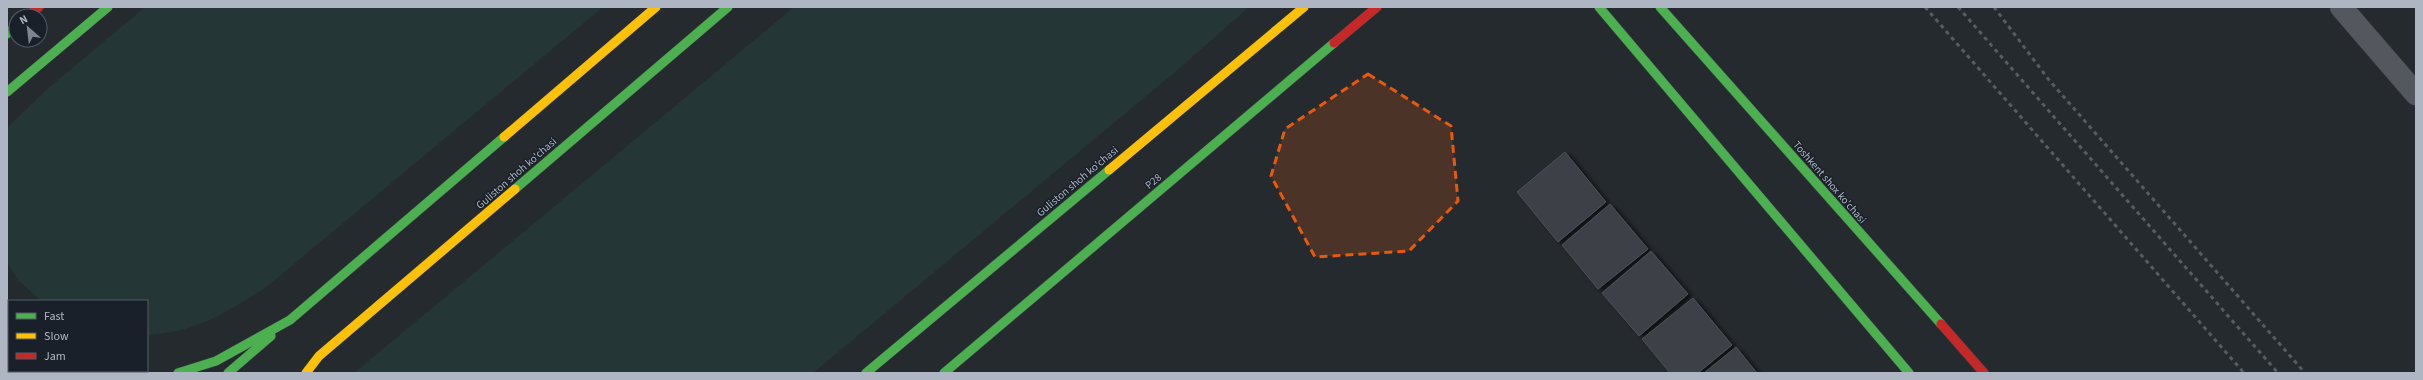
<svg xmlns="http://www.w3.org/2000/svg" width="2423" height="380" viewBox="0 0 2423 380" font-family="'Source Sans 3',sans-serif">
  <defs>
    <filter id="shadow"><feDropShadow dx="4.5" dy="2.5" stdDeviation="2" flood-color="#0009"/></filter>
  </defs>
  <rect width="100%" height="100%" fill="#252a2f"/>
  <path fill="#253636" d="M 145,7 L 603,7 L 264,289 C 222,314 198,332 147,335 L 147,301 L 41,301 L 17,279 L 7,263 L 7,133 L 9,126 L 45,91 Z
    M 794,7 L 1249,7 L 1181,67 L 813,373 L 354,373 Z"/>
  <path fill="#3d4146" stroke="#4c5158" filter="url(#shadow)" d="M 1565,152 L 1606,202 L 1558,242 L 1517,192 Z
    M 1610,204 L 1648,249 L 1598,289 L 1562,245 Z
    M 1651,251 L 1688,294 L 1639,336 L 1602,293 Z
    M 1693,298 L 1732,345 L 1698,373 L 1670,373 L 1642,339 Z
    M 1736,347 L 1757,373 L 1704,373 Z"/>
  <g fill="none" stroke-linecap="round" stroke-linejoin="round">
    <g stroke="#42464a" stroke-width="23">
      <path id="street" d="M 2341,7 L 2416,94"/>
    </g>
    <g stroke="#42464a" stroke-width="10">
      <path id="fast" d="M 1599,7 L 1909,373
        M 1660,7 L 1941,324
        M 7,34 L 16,26
        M 7,92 L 108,7
        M 515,189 L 728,7
        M 178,373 L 216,361 L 290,320 L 504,137
        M 228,373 L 271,336
        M 866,373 L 1109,170
        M 944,373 L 1334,43"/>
    </g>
    <g stroke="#42464a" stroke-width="10">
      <path id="slow" d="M 504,137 L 656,7
        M 1109,170 L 1304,7
        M 7,342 L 9,344
        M 306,373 L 319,356 L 515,189"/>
    </g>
    <g stroke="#42464a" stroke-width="10">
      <path id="jam" d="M 28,16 L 39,7
        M 1334,43 L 1377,7
        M 1941,324 L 1984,373
        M 52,371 L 56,373"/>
    </g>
    <use href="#street" stroke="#54585e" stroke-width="22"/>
    <use href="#fast" stroke="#4caf50" stroke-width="9"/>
    <use href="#slow" stroke="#ffc107" stroke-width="9"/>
    <use href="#jam" stroke="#c62828" stroke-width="9"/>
    <path stroke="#575c61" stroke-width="3" stroke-dasharray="4 4" stroke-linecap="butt" d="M 1925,7 L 2244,373
      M 1958,7 L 2278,373
      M 1994,7 L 2049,80 L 2305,373"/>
  </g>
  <path fill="#e8590c" fill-opacity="0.2" stroke="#e8590c" stroke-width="3" stroke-dasharray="8 5" stroke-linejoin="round" d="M 1368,74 L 1451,126 L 1458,201 L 1409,251 L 1315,257 L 1271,176 L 1285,129 Z"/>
  <g text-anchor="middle" stroke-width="3" stroke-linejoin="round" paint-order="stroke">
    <g font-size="11" fill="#adb6c2" stroke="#192029">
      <text transform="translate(516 173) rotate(-41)" y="4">Guliston shoh ko'chasi</text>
      <text transform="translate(1077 181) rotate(-40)" y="4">Guliston shoh ko'chasi</text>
      <text transform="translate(1153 181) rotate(-40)" y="4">Р28</text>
      <text transform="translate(1830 182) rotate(49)" y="4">Toshkent shox ko'chasi</text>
    </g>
  </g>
  <rect width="2423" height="380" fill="none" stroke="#adb6c2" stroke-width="16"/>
  <rect x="8" y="300" width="140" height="72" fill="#192029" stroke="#545c66"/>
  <rect x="16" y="313" width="20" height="6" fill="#4caf50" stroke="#545c66"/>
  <text x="44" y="320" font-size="12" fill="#adb6c2">Fast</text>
  <rect x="16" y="333" width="20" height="6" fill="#ffc107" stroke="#545c66"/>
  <text x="44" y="340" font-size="12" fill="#adb6c2">Slow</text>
  <rect x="16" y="353" width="20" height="6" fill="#c62828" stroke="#545c66"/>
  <text x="44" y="360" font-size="12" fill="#adb6c2">Jam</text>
  <g transform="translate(28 28) rotate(332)"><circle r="19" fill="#192029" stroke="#545c66"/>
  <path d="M0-3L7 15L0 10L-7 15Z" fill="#7d858f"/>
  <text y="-6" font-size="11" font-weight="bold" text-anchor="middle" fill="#adb6c2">N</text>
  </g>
</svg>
